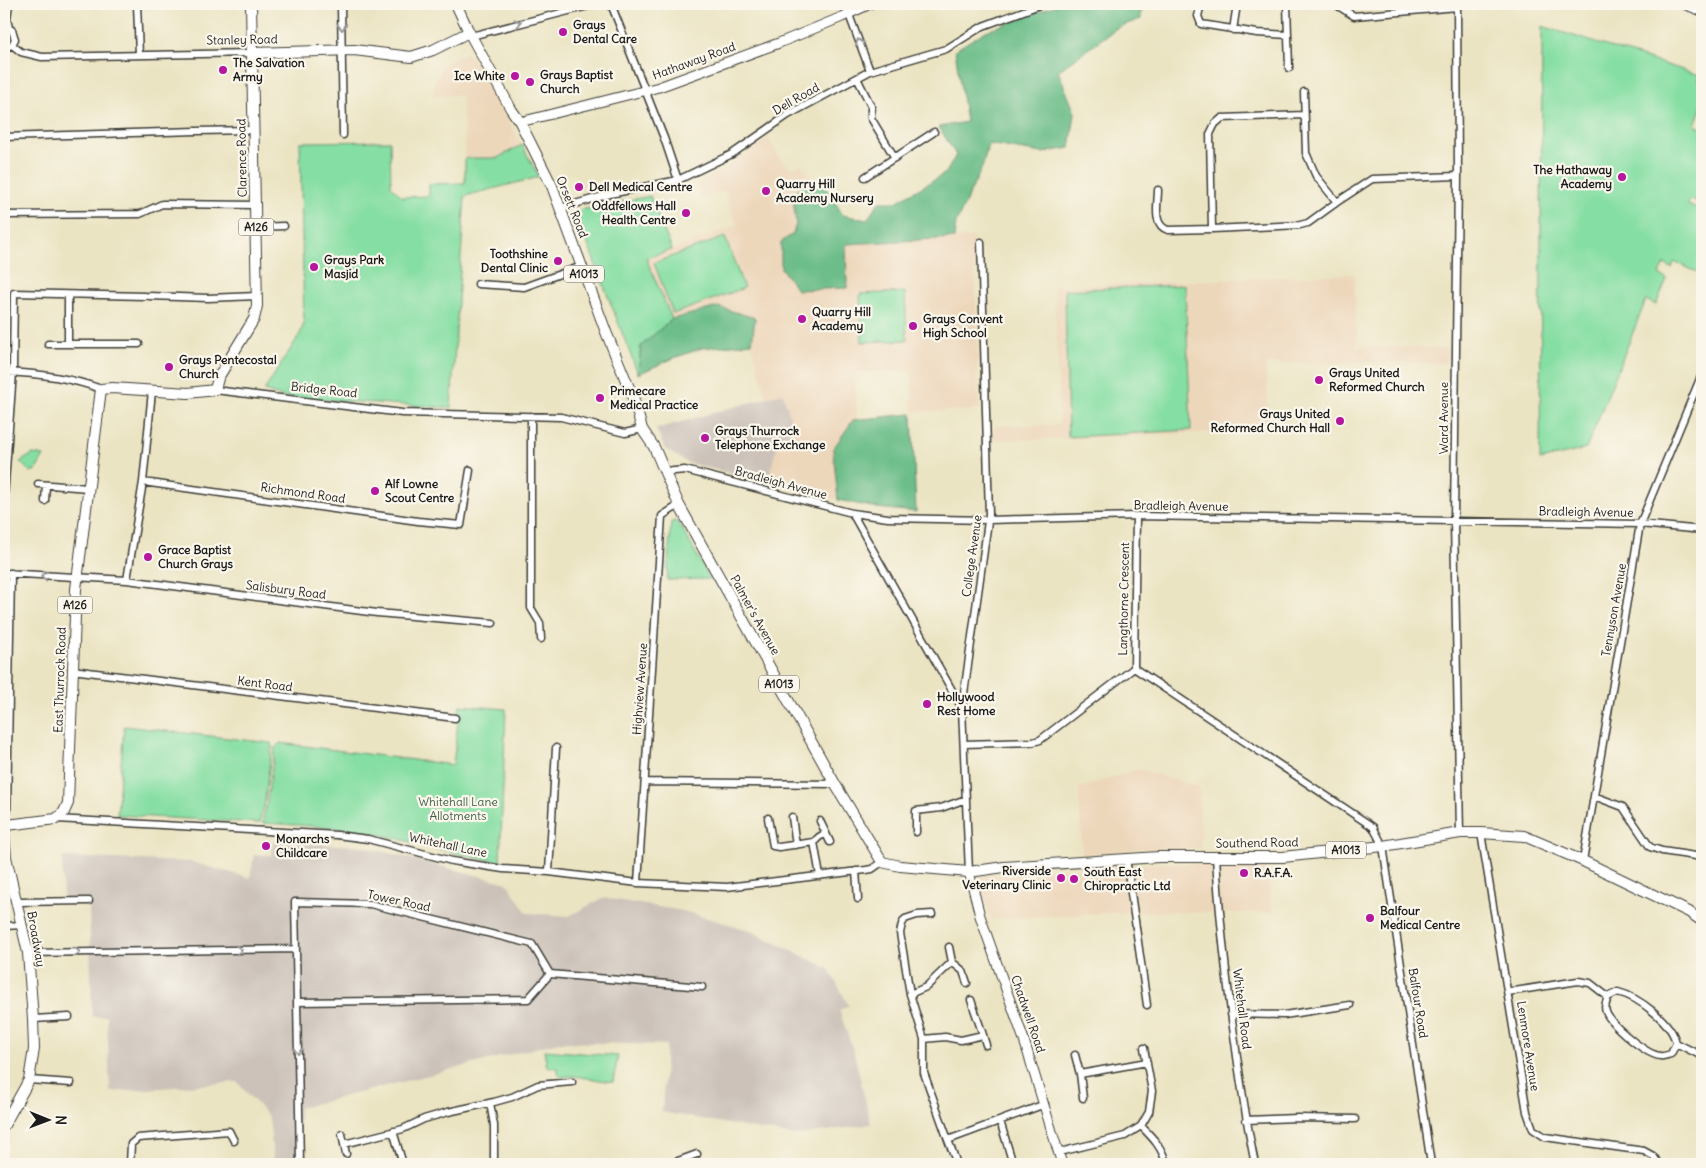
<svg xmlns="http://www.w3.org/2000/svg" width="1706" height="1168" viewBox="0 0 1706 1168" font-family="Delius,sans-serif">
  <rect width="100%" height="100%" fill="#fbf7ec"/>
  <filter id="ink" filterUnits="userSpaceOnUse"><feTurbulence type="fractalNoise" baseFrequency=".02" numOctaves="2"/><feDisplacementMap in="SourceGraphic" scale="10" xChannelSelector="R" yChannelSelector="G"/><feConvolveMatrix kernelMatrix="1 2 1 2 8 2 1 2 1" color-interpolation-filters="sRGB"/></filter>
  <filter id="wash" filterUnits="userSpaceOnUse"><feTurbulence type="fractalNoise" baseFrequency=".0096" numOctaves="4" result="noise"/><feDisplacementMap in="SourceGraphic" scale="20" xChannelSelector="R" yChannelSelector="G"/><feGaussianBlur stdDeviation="1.12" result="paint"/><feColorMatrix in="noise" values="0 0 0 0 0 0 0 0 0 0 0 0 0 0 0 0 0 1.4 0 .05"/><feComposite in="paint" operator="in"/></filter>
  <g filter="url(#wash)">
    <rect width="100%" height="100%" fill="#ebe4c3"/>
    <path fill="#edd7bb" d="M 466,53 L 476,62 L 522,145 L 497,158 L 465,158 L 465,136 L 461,95 L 432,96 L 435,82 L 440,74 L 441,65 Z
      M 768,138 L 780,159 L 792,168 L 801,165 L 814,182 L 803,182 L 793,197 L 796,224 L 793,234 L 846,244 L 974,237 L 978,365 L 976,364 L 979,410 L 913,412 L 911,371 L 855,373 L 857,419 L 853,420 L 833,449 L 838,500 L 767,482 L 780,437 L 794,431 L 766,398 L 752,343 L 755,318 L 718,307 L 672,319 L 646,258 L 672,250 L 737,225 L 724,190 L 701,200 L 695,185 L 718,173 Z
      M 1354,274 L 1357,347 L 1447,348 L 1446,363 L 1358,362 L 1266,364 L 1269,430 L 1060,439 L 994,440 L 994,426 L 1060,424 L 1054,287 Z
      M 1138,769 L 1199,787 L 1201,849 L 1142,849 L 1082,855 L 1079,788 Z
      M 1222,863 L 1266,865 L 1272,913 L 1126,912 L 991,919 L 979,882 L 980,878 L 983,875 L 1134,864 Z"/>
    <path fill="#ccc2b9" d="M 783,393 L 794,432 L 780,437 L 767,482 L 688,463 L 665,449 L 656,429 Z
      M 273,842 L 362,846 L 507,883 L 527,913 L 569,916 L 603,898 L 683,911 L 749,930 L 828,968 L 849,1006 L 839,1010 L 854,1053 L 871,1124 L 795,1136 L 662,1112 L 666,1045 L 559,1042 L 299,1108 L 300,1164 L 274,1164 L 269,1117 L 237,1082 L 110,1092 L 107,1016 L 92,1017 L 89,901 L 63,901 L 62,857 L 191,862 L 250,878 L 254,855 L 272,855 Z"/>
    <path fill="#85dea3" stroke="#507d60" d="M 1542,26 L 1699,75 L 1697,80 L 1702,83 L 1702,105 L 1695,125 L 1702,128 L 1702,160 L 1699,166 L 1702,168 L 1702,200 L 1701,203 L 1690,199 L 1688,205 L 1702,211 L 1702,274 L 1674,262 L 1672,268 L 1664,264 L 1659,275 L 1667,279 L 1656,305 L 1646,300 L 1586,449 L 1540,460 Z
      M 390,141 L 391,186 L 402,197 L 429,196 L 429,184 L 465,183 L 465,158 L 497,158 L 522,145 L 539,177 L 465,196 L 451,408 L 283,397 L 264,391 L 300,334 L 304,323 L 300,142 Z
      M 650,196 L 672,250 L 646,258 L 672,319 L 641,346 L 638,374 L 575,211 Z
      M 725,237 L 744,288 L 673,314 L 654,263 Z
      M 1185,285 L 1191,430 L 1068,437 L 1065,290 Z
      M 905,292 L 907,340 L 862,342 L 860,294 Z
      M 33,454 L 44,456 L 36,470 L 30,472 L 20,462 Z
      M 676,521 L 679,523 L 710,579 L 667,580 L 671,522 Z
      M 460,705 L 506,709 L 500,862 C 452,855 406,838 358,831 C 326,826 293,825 262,823 L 266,808 L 275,748 L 280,743 L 453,765 Z
      M 124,726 L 271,743 L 272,747 L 264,807 L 259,823 L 117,815 Z
      M 544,1050 L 618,1056 L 613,1082 L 574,1076 L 561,1077 L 558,1074 L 558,1068 L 547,1067 Z"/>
    <path fill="#6cbd89" stroke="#446c52" d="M 1059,4 L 1141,4 L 1141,19 L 1118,27 L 1058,71 L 1075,113 L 1070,148 L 1042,153 L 988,144 L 983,165 L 956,223 L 954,238 L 846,244 L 847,288 L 797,290 L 781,268 L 781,242 L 793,234 L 796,224 L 793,197 L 803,182 L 822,182 L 843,215 L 867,220 L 879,202 L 896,202 L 946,173 L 956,155 L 939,127 L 966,122 L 955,50 L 986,31 Z
      M 718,307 L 755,318 L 752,343 L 702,348 L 674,358 L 638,374 L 641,346 L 672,319 Z
      M 912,414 L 916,512 L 877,508 L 838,500 L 833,449 L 853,420 Z"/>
  </g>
  <g filter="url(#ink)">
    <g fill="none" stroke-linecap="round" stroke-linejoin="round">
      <g stroke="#3b3a35" stroke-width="9">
        <path id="street" d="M 137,4 L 139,55
          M 341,4 L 343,135
          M 611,4 L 664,138 L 678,180
          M 845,4 L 870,71
          M 1201,4 L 1198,16 L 1201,24 L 1257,33 L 1288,35
          M 1287,4 L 1289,68
          M 1335,4 L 1354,16 L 1457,7
          M 1457,4 L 1458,176 L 1454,521 L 1460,833
          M 4,27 L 12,30 L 15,39 L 12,45 L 4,48
          M 9,28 L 7,19 L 9,4
          M 1233,30 L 1237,4
          M 471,36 L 596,4
          M 12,45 L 21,52 L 42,57 L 252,53
          M 857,78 L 871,106 L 871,118 L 895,158
          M 1304,92 L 1306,153 L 1316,176 L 1337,202 L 1308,223 L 1300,225 L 1212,229 L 1210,134 L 1215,124 L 1222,118 L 1304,115
          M 4,137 L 196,131 L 254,130
          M 865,177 L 934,132
          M 1158,190 C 1158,204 1152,225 1168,230 L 1212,229
          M 1337,202 L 1372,179 L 1458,176
          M 561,208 L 610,194 L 678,180 L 732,154 L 788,115 L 870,71 L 946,49 L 983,26 L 1042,4
          M 4,215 L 140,214 L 162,204 L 256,205
          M 256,227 L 284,226
          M 478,284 L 524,287 L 582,266
          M 68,295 L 68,344
          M 149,296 L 208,298 L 257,296
          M 48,344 L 139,344
          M 4,372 C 36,373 71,378 101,389
          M 215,390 L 402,413 L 561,417 L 625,433 L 642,429
          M 531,416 L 531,608 L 540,623 L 541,639
          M 664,472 L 685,470 L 852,513 L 888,518 L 988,520 L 1136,516 L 1640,524 L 1702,530
          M 143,482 L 418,521 L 461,525 L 470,470
          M 38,484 L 88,488
          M 4,497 L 13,372 L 14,293 L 145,296
          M 45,501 L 46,485
          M 852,513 L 962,708
          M 4,573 L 127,580 L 377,613 L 493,623
          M 127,580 L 143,482 L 152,391
          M 1134,668 L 1373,827 L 1383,846 L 1431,1164
          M 72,670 L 455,718
          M 964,744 L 1033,742 L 1040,740 L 1134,668 L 1136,516
          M 646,782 L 835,784
          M 1594,796 L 1623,807 L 1650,847 L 1662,851 L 1702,857
          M 7,813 L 11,573
          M 792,817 L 796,845
          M 768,818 L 773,846 L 779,847 L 814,842
          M 57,819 L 337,835 L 368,839 L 452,861 L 503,869 L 549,872 L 638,883 L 727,887 L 866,870 L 872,869 L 882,862
          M 820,821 L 830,842
          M 916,832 L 916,811 L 941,808 L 966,799
          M 1481,833 L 1527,1112 L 1533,1129 L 1545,1137 L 1644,1151 L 1653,1156 L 1659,1164
          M 1216,856 C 1219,916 1226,975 1234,1035 C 1240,1079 1246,1121 1255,1164
          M 1126,858 L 1147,1005
          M 1583,861 L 1640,524 L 1702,374
          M 856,871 L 858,899
          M 549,872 L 556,748
          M 969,872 L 962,708 L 989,514 L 981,242
          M 820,876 L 814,842 L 819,837 L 826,833
          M 638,883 L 662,516 L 679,505
          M 16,902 L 89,901
          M 295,902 L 370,904 L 532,944 L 550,974 L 528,999 L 297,1002 Z
          M 932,914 L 917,915 L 905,919 L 902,924 L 900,933 L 910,994 L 924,1039 L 924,1073 L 948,1140 L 1045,1104
          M 4,926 L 23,925
          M 949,947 L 952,962 L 963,971 L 967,983
          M 28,953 L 295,949
          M 550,974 L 702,987
          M 1508,992 L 1578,981 L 1590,983 L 1608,997
          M 1618,992 C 1638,997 1672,1022 1676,1043 L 1671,1054 C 1667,1055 1663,1057 1660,1056 C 1645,1054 1611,1025 1606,1012 C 1604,1007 1606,1002 1608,997 Z
          M 910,994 L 926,987 L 952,962
          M 297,1002 L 300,1164
          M 1231,1014 L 1284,1015 L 1350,1005
          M 33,1019 L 69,1017
          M 983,1035 L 986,1045
          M 924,1039 L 945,1037 L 961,1040 L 983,1035 L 971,1000
          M 1676,1043 L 1702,1056
          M 1075,1055 L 1080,1074 L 1083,1098
          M 1080,1074 L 1147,1062
          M 29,1080 L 71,1083
          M 490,1103 L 494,1125 L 494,1164
          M 1246,1120 L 1297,1118 L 1355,1119
          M 1000,1121 L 1013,1164
          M 1141,1126 C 1152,1137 1163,1148 1166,1164
          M 393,1131 L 403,1164
          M 342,1134 L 346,1154
          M 948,1140 L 957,1164
          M 344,1144 L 403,1129 L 424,1119 L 448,1112 L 494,1102 L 512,1097 L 538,1085 L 572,1082
          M 1060,1152 L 1125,1136 L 1141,1126 L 1149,1112 L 1152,1091 L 1144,1048
          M 130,1164 L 131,1144 L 138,1138 L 229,1131 L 234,1141
          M 670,1164 L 697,1154"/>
      </g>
      <g stroke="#3b3a35" stroke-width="11">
        <path id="secondary" d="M 1684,4 L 1702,11
          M 520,122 L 659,87 L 779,43 L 842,17 L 870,4
          M 969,872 L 980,916 L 1023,1037 L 1062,1164"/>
      </g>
      <g stroke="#3b3a35" stroke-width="12">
        <path id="primary" d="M 456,4 L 469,32 L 511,109 L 520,122 L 552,186 L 606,332 L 634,400 L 642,429 L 654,447 L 679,505 L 835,784 L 882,862 L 900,866 L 969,872 L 1004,867 L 1159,857 L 1283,857 L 1383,846 L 1460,833 L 1481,833 L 1524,836 L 1583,861 L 1689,912 L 1702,921
          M 252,53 L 354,50 L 411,57 L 433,50 L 469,32
          M 4,831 L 7,825 L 56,819 L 64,812 L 68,803 L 76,589 L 101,389 L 112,388 L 188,393 L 215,390 L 218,378 L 254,319 L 257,306 L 251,4
          M 4,834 L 6,857 L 28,953 L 33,1019 L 34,1049 L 29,1080 L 4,1125"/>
      </g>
      <use href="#street" stroke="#fff" stroke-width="6"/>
      <use href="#secondary" stroke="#fff" stroke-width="9"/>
      <use href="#primary" stroke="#fff" stroke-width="10"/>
    </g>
    <defs><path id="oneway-chevron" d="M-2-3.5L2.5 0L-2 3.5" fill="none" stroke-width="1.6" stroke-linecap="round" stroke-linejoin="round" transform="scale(1.25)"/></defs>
    <g stroke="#999">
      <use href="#oneway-chevron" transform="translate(518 23) rotate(-14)"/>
      <use href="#oneway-chevron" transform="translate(342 27) rotate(89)"/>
      <use href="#oneway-chevron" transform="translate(859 42) rotate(-111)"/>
      <use href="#oneway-chevron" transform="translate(44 576) rotate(-176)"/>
      <use href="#oneway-chevron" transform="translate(239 950) rotate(-1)"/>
      <use href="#oneway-chevron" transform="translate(77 952) rotate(-1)"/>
      <use href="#oneway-chevron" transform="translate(298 1051) rotate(89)"/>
    </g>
  </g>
  <g fill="#b5179e" stroke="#fbf7ec" stroke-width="2">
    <circle cx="563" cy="32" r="5"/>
    <circle cx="223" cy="70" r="5"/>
    <circle cx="515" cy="76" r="5"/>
    <circle cx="530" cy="82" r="5"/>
    <circle cx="1622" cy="177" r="5"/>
    <circle cx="579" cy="187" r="5"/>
    <circle cx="766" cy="191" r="5"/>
    <circle cx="686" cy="213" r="5"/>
    <circle cx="558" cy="261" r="5"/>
    <circle cx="314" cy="267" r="5"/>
    <circle cx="802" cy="319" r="5"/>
    <circle cx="913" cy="326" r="5"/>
    <circle cx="169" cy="367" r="5"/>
    <circle cx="1319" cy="380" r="5"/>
    <circle cx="600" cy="398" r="5"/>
    <circle cx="1340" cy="421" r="5"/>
    <circle cx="705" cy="438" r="5"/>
    <circle cx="375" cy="491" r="5"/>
    <circle cx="148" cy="557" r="5"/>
    <circle cx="927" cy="704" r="5"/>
    <circle cx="266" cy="846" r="5"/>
    <circle cx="1244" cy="873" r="5"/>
    <circle cx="1061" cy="878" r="5"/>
    <circle cx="1074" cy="879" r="5"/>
    <circle cx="1370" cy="918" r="5"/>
  </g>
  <g text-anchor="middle" stroke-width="4.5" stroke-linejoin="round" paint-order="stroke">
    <g fill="#fbf7ec" stroke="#5f5e5a" stroke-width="1">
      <rect x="238.5" y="218.5" width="35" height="17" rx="4"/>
      <rect x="564" y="265.5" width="40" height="17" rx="4"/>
      <rect x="57.5" y="596.5" width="35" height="17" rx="4"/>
      <rect x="759" y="675.5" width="40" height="17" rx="4"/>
      <rect x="1326" y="841.5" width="40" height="17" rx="4"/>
    </g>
    <g font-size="11" font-weight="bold" fill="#1c1c1c">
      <text x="256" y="231">A126</text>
      <text x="584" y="278">A1013</text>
      <text x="75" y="609">A126</text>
      <text x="779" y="688">A1013</text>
      <text x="1346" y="854">A1013</text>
    </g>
    <g font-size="12" font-weight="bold" fill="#1c1c1c" stroke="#fbf7ec" text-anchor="start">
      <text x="573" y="29">Grays<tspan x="573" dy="14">Dental Care</tspan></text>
      <text x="233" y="67">The Salvation<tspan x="233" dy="14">Army</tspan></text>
      <text x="540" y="79">Grays Baptist<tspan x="540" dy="14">Church</tspan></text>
      <text x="505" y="80" text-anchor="end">Ice White</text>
      <text x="1612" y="174" text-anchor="end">The Hathaway<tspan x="1612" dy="14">Academy</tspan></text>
      <text x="776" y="188">Quarry Hill<tspan x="776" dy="14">Academy Nursery</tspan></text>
      <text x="589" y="191">Dell Medical Centre</text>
      <text x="676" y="210" text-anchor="end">Oddfellows Hall<tspan x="676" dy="14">Health Centre</tspan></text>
      <text x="548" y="258" text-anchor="end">Toothshine<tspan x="548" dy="14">Dental Clinic</tspan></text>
      <text x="324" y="264">Grays Park<tspan x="324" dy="14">Masjid</tspan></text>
      <text x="812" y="316">Quarry Hill<tspan x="812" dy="14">Academy</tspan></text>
      <text x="923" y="323">Grays Convent<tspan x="923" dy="14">High School</tspan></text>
      <text x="179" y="364">Grays Pentecostal<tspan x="179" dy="14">Church</tspan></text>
      <text x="1329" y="377">Grays United<tspan x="1329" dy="14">Reformed Church</tspan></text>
      <text x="610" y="395">Primecare<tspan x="610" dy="14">Medical Practice</tspan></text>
      <text x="1330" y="418" text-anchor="end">Grays United<tspan x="1330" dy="14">Reformed Church Hall</tspan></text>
      <text x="715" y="435">Grays Thurrock<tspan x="715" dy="14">Telephone Exchange</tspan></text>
      <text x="385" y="488">Alf Lowne<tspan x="385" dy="14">Scout Centre</tspan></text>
      <text x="158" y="554">Grace Baptist<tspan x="158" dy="14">Church Grays</tspan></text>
      <text x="937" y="701">Hollywood<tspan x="937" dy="14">Rest Home</tspan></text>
      <text x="276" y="843">Monarchs<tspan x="276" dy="14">Childcare</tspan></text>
      <text x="1051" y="875" text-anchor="end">Riverside<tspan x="1051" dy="14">Veterinary Clinic</tspan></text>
      <text x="1084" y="876">South East<tspan x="1084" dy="14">Chiropractic Ltd</tspan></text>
      <text x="1254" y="877">R.A.F.A.</text>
      <text x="1380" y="915">Balfour<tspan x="1380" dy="14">Medical Centre</tspan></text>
    </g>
    <g font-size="12" fill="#1c1c1c" stroke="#fbf7ec">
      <text transform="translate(242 40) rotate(-1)" y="4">Stanley Road</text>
      <text transform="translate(694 61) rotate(-20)" y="4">Hathaway Road</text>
      <text transform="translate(796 99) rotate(-30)" y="4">Dell Road</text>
      <text transform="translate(242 158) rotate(-91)" y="4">Clarence Road</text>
      <text transform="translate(572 207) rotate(68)" y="4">Orsett Road</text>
      <text transform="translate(324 390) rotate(6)" y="4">Bridge Road</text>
      <text transform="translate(1444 418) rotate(-90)" y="4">Ward Avenue</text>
      <text transform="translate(781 483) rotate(15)" y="4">Bradleigh Avenue</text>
      <text transform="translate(303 493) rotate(8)" y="4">Richmond Road</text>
      <text transform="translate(1181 506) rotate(1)" y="4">Bradleigh Avenue</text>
      <text transform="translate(1586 512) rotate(1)" y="4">Bradleigh Avenue</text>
      <text transform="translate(972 556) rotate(-82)" y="4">College Avenue</text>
      <text transform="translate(286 590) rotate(7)" y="4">Salisbury Road</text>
      <text transform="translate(1124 599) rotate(-89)" y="4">Langthorne Crescent</text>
      <text transform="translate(1614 610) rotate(-80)" y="4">Tennyson Avenue</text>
      <text transform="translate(755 615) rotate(61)" y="4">Palmer's Avenue</text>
      <text transform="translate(60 680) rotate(-88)" y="4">East Thurrock Road</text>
      <text transform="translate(265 684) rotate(7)" y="4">Kent Road</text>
      <text transform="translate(640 689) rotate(-86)" y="4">Highview Avenue</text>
      <text transform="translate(1257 843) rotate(-1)" y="4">Southend Road</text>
      <text transform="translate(448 845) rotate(12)" y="4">Whitehall Lane</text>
      <text transform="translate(399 901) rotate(12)" y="4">Tower Road</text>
      <text transform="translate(36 939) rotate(80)" y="4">Broadway</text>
      <text transform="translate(1418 1003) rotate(81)" y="4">Balfour Road</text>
      <text transform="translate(1242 1009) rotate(83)" y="4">Whitehall Road</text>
      <text transform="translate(1028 1014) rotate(71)" y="4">Chadwell Road</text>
      <text transform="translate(1528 1046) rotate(81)" y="4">Lenmore Avenue</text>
    </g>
    <g font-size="12" fill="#41604b" stroke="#fbf7ec">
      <text x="458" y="806">Whitehall Lane<tspan x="458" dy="14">Allotments</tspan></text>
    </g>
  </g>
  <rect width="1706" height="1168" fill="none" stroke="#fbf7ec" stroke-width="20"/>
  <g transform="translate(48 1120) rotate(91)" stroke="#fbf7ec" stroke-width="4" paint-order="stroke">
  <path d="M0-4L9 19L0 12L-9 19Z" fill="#1c1c1c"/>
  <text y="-8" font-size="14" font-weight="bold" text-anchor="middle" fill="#1c1c1c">N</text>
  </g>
</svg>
